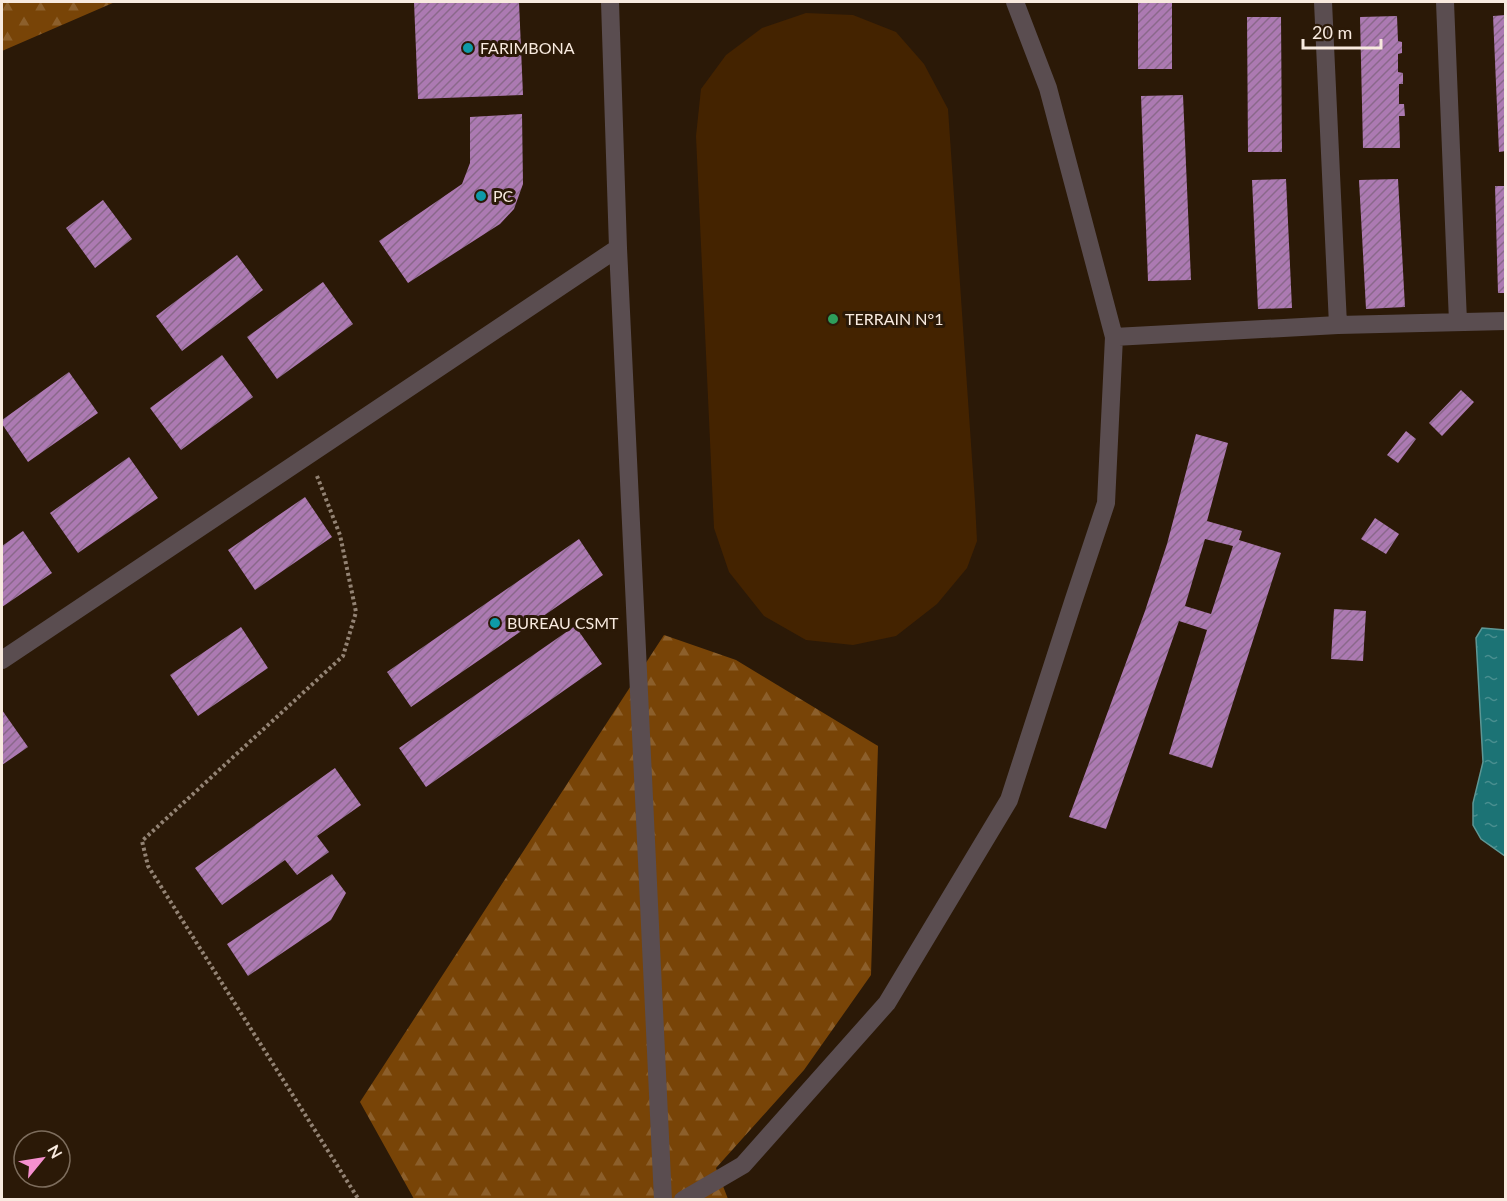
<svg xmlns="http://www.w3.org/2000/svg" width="1507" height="1201" viewBox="0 0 1507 1201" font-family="Lato,sans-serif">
  <defs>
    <pattern id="forest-firs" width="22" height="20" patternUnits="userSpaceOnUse" patternTransform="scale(1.5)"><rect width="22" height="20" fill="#784407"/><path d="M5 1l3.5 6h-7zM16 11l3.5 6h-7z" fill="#8c5f2b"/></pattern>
    <pattern id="water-ripples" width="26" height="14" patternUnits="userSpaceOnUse" patternTransform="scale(1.5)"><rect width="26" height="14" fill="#1c7375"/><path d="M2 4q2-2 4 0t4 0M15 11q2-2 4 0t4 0" fill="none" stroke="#498e8f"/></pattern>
    <pattern id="building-hatch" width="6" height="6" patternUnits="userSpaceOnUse" patternTransform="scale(1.5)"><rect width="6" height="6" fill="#ac7ab2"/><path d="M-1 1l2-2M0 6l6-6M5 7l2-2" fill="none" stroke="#8a688b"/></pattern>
  </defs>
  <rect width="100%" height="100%" fill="#2b1907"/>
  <path fill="url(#forest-firs)" d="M 2,2 L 115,2 L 2,51 Z
    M 664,635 L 736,660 L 878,746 L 871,975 L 804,1070 L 716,1168 L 728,1199 L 414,1199 L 360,1102 Z"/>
  <path fill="#442300" d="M 806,13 L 853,15 L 896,32 L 924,64 L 948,109 L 975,502 L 977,541 L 967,568 L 937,604 L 896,636 L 853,645 L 806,640 L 764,616 L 729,572 L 714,528 L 696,136 L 701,89 L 726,55 L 762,28 Z"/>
  <path fill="url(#water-ripples)" stroke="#5e9795" stroke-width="1.5" d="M 1482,628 L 1505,630 L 1505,856 L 1481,839 L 1473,825 L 1473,803 L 1483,762 L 1476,638 Z"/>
  <path fill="url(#building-hatch)" fill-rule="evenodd" d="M 414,2 L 519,2 L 523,95 L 418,99 Z
    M 1138,2 L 1172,2 L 1172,69 L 1138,69 Z
    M 1506,15 L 1506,151 L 1499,152 L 1493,16 Z
    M 1397,16 L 1398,41 L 1402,42 L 1402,53 L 1398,54 L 1398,72 L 1403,73 L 1403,84 L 1399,84 L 1399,104 L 1404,104 L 1405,116 L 1399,116 L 1400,148 L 1363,148 L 1360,17 Z
    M 1247,17 L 1281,17 L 1282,152 L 1248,152 Z
    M 1183,95 L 1191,280 L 1148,281 L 1141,96 Z
    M 522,114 L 523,184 L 514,209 L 500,224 L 408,283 L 379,241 L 462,184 L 470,163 L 470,117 Z
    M 1286,179 L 1292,308 L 1258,309 L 1252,180 Z
    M 1398,179 L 1405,307 L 1366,309 L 1359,180 Z
    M 1495,186 L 1506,186 L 1506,293 L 1498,293 Z
    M 103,200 L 132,239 L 95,268 L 66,228 Z
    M 237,255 L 263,290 L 182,351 L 156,316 Z
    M 323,282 L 353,324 L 277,379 L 247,337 Z
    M 222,355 L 253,397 L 181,450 L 150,408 Z
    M 69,372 L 98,413 L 28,462 L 2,424 L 2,420 Z
    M 1461,390 L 1474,402 L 1442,436 L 1429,423 Z
    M 1406,431 L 1416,439 L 1398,463 L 1387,455 Z
    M 1196,434 L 1228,443 L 1207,521 L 1242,531 L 1239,540 L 1281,553 L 1212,768 L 1169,754 L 1207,630 L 1179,621 L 1106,829 L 1069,817 L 1145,611 L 1167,544 ZM 1205,539 L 1233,546 L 1211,614 L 1185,606 Z
    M 129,457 L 158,498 L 78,553 L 50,513 Z
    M 305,497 L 332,537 L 255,590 L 228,550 Z
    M 1375,518 L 1399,534 L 1386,554 L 1361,539 Z
    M 23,531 L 52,573 L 2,607 L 2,546 Z
    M 579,539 L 603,575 L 411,707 L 387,672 Z
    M 1334,609 L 1366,611 L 1363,661 L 1331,659 Z
    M 575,626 L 602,664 L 426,787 L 399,748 Z
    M 241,627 L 268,668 L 198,716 L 170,675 Z
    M 2,710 L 28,747 L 2,765 Z
    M 335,768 L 361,805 L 317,836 L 329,852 L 297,875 L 285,860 L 222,905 L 195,868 Z
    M 332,874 L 346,893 L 331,920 L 248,976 L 227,944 Z"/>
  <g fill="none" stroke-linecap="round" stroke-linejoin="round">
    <path stroke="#938374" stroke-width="4" stroke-dasharray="3 3" stroke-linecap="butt" d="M 317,476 L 340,535 L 356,612 L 343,656 L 142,841 L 148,866 L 359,1200"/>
    <path stroke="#5a4d50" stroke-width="18" d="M 610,2 L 618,248 L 663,1200
      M 1323,2 L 1338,325
      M 1445,2 L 1458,322
      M 1114,337 L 1338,325 L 1506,321
      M 2,660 L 618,248
      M 683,1200 L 743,1165 L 887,1003 L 1009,800 L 1073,602 L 1106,503 L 1114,337 L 1048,88 L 1015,2"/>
  </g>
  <g fill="#0f9aa8" stroke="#2b1907" stroke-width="2">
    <circle cx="468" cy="48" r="6"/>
    <circle cx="481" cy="196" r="6"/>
    <circle cx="495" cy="623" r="6"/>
  </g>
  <circle fill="#2e9e5b" stroke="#2b1907" stroke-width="2" cx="833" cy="319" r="6"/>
  <g text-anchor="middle" stroke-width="6" stroke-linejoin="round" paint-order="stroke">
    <g font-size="16" fill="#f8eadf" stroke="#2b1907" text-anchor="start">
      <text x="480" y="54">FARIMBONA</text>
      <text x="493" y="202">PC</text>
      <text x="845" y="325">TERRAIN N°1</text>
      <text x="507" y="629">BUREAU CSMT</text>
    </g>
  </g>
  <rect width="1507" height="1201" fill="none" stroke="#f8eadf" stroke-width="6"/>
  <g transform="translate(42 1159) rotate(60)"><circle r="28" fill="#2b1907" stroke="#7d6d5d" stroke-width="1.5"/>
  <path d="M0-4.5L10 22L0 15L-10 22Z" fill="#f690d0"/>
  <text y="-9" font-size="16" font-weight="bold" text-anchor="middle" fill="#f8eadf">N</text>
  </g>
  <path d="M1303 39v9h78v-9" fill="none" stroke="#f8eadf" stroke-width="3"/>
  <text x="1312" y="39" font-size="18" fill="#f8eadf" stroke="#2b1907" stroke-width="4.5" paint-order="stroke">20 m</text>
</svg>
